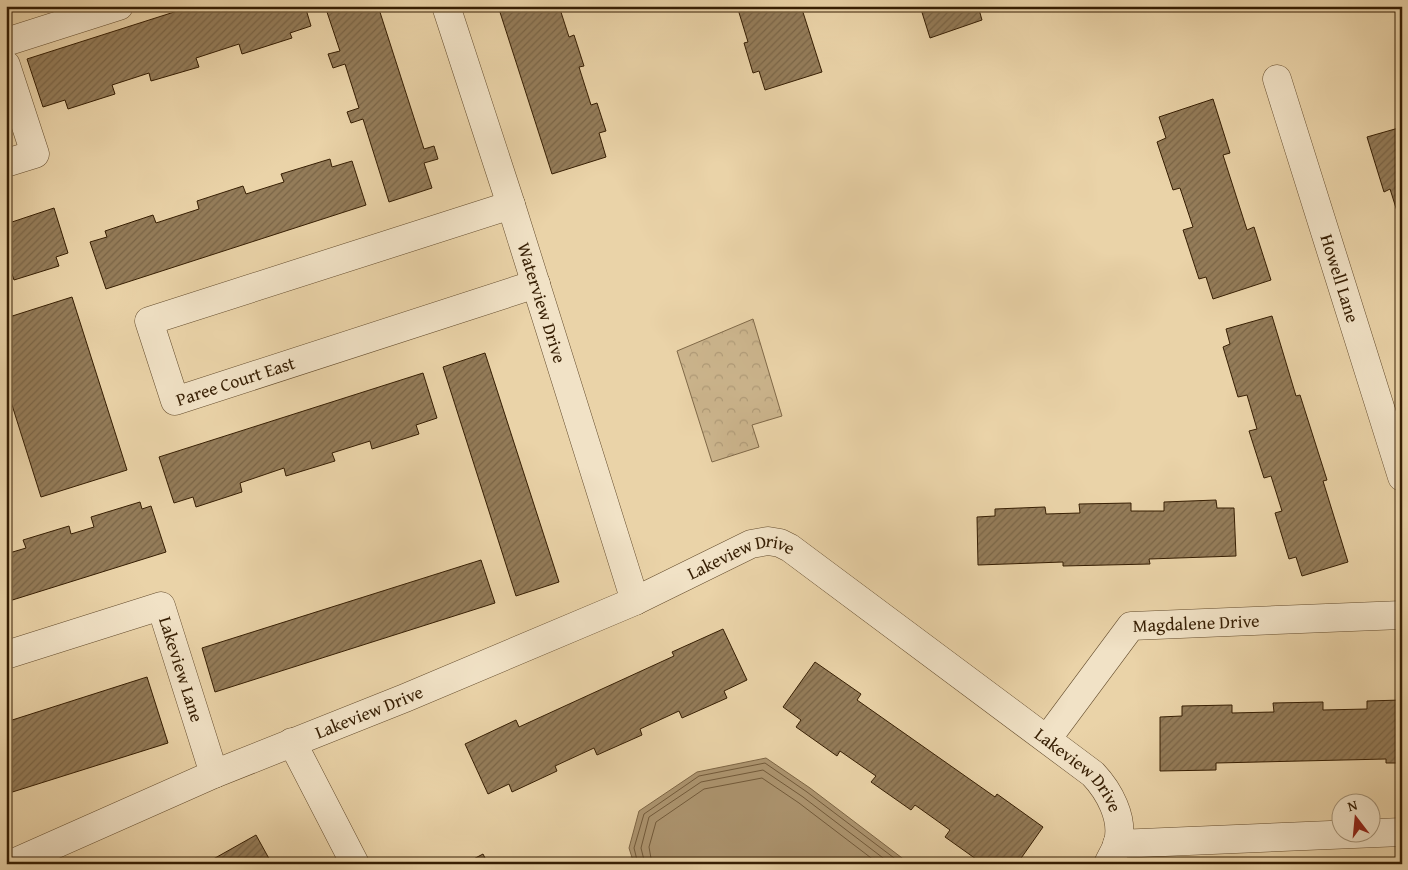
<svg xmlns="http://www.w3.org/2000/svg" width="1408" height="870" viewBox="0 0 1408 870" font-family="'Gentium Book Plus',serif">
  <defs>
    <pattern id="park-crowns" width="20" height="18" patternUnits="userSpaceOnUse" patternTransform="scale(1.25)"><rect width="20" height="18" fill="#cbb48c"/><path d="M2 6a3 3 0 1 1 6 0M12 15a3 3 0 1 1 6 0" fill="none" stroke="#af9a77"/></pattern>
    <pattern id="building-hatch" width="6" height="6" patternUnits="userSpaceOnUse" patternTransform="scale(1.25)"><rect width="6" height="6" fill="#947c59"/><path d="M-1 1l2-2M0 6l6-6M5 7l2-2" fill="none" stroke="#7a6547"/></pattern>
  </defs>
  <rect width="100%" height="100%" fill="#ead3a8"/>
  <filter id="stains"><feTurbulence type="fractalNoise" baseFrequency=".004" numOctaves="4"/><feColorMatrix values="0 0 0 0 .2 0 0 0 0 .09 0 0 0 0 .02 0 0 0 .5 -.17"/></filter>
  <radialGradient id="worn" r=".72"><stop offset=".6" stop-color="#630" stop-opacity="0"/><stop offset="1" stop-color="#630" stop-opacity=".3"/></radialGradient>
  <path fill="url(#park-crowns)" stroke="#806948" d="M 753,319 L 782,416 L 752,425 L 759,447 L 712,462 L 677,351 Z"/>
  <path fill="#ad9570" stroke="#7d6544" d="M 766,758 L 810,788 L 910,864 L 634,864 L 629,848 L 639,811 L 697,772 Z"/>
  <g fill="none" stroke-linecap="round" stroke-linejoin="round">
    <path stroke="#725a3a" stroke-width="1" d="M 638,864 L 634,848 L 644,814 L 699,776 L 765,763 L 807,792 L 902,864
      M 645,864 L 641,848 L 649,817 L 701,782 L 763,770 L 803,797 L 891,864
      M 652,864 L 649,847 L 656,822 L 704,789 L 762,778 L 799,803 L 879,864"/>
  </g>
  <path fill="url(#building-hatch)" stroke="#361e03" d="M 193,6 L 305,6 L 311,26 L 290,33 L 292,38 L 242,54 L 239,44 L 196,58 L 199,67 L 151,81 L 149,73 L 112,85 L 115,94 L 68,109 L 65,100 L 43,107 L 27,59 Z
    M 325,6 L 378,6 L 424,149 L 434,146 L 438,159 L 424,163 L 432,188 L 389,202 L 363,119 L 351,123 L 347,112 L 359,108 L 345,64 L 333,68 L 328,54 L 340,51 Z
    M 498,6 L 559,6 L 569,37 L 574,35 L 584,66 L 579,67 L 591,105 L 597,103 L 606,131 L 599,133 L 606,157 L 552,174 Z
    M 737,6 L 801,6 L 822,72 L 765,90 L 759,71 L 753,73 L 744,43 L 748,42 Z
    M 920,6 L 978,6 L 982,20 L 930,38 Z
    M 1213,99 L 1230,153 L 1223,155 L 1247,230 L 1254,227 L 1271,280 L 1213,299 L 1206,277 L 1199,279 L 1183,230 L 1193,227 L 1180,188 L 1173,190 L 1157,142 L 1166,138 L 1159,117 Z
    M 1402,127 L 1402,227 L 1390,189 L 1384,192 L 1367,137 Z
    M 330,159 L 332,167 L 352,161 L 366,205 L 106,289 L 90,242 L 107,237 L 105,231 L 153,215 L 156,223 L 199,209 L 197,201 L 243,186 L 246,194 L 284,182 L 281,174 Z
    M 54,208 L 68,253 L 56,257 L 59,266 L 14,280 L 11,271 L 6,272 L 6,224 Z
    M 72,297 L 127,470 L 41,497 L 6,386 L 6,318 Z
    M 1272,316 L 1296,396 L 1300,395 L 1327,480 L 1323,481 L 1348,562 L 1302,576 L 1296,557 L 1289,559 L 1275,513 L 1282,511 L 1271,476 L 1264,478 L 1249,431 L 1257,429 L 1247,395 L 1238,397 L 1223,347 L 1230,344 L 1226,329 Z
    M 485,353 L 559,582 L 516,596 L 443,367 Z
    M 423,373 L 437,418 L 416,425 L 419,434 L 372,449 L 370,441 L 332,453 L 335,461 L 286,476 L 284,468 L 240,483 L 242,492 L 196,507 L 193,497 L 174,503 L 159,457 Z
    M 1216,500 L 1217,508 L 1234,508 L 1236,556 L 1149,559 L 1150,564 L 1063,566 L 1063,562 L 978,565 L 977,517 L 995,516 L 995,509 L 1045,507 L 1046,514 L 1080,513 L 1079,504 L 1131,503 L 1131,511 L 1164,511 L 1164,502 Z
    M 140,502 L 142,509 L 151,506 L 166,552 L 6,602 L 6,554 L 26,548 L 23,540 L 69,526 L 71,534 L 94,527 L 91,517 Z
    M 481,560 L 495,603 L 215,692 L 202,648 Z
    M 723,629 L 747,680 L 724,691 L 727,698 L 682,718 L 679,711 L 640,729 L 642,735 L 597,755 L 594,748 L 555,766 L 557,771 L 512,792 L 509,784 L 488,794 L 465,744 L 516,720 L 519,727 L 674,656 L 672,652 Z
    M 815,662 L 861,694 L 857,700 L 995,797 L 997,794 L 1043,827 L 1017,864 L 997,864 L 990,859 L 987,864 L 983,864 L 945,837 L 950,830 L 915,805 L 911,810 L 871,782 L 876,776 L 840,751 L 837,756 L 796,727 L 801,720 L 783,707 Z
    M 147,677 L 168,743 L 6,794 L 6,722 Z
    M 1402,700 L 1402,763 L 1386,763 L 1386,759 L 1216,763 L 1216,770 L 1160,771 L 1160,717 L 1182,716 L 1182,706 L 1232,705 L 1232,713 L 1274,712 L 1273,703 L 1323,702 L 1323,710 L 1367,709 L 1367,701 Z
    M 256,835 L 272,864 L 209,864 L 208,862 Z
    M 483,854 L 488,864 L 464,864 Z"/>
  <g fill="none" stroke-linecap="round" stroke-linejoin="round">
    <g stroke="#634b2c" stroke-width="29">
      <g id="minor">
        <path id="s1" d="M 446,6 L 511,205 L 635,601"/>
        <path d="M 6,42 L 119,6"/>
        <path d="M 6,65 L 35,154 L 6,163"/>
        <path id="s2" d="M 1277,79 L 1402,477"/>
        <path id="s3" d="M 511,205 L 149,321 L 175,401 L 536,284"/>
        <path id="s4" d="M 6,655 L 161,606 L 214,774"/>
        <path id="s5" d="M 1047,739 L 1131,626 L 1402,615"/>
        <path d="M 292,742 L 355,864"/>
        <path d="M 1117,844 L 1402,832"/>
        <path id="s6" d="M 11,864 L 214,774 L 405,698 L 635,601 L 751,544 L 768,541 L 780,543 L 790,548 L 1093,774 C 1109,791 1124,818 1118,842 C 1116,850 1111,857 1108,864"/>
      </g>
    </g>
    <use href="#minor" stroke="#f1e2c6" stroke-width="28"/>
  </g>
  <g text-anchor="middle" stroke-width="4.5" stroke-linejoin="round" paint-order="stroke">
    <g font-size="18" fill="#361e03" stroke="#f1e2c6">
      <text dy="6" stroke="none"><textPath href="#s2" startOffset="209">Howell Lane</textPath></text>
      <text dy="6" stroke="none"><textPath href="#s1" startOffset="312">Waterview Drive</textPath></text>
      <text dy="6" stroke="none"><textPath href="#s3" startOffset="528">Paree Court East</textPath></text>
      <text dy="6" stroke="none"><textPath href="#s6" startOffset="794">Lakeview Drive</textPath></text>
      <text dy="6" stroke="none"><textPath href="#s5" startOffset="206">Magdalene Drive</textPath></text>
      <text dy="6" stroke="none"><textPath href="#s4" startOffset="229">Lakeview Lane</textPath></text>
      <text dy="6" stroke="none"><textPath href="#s6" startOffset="389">Lakeview Drive</textPath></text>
      <text dy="6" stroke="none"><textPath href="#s6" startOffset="1212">Lakeview Drive</textPath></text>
    </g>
  </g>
  <rect width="1408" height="870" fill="none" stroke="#ead3a8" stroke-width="25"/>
  <rect x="8" y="8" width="1393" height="855" fill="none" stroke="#361e03" stroke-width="2.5"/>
  <rect x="12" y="12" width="1383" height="845" fill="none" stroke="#361e03"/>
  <g transform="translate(1356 818) rotate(344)"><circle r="24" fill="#f1e2c6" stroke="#a69478"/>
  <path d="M0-4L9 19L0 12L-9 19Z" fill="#8f2418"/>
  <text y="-8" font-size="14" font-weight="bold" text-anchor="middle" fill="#361e03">N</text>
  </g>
  <rect width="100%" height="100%" filter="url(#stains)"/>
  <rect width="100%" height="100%" fill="url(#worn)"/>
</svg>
